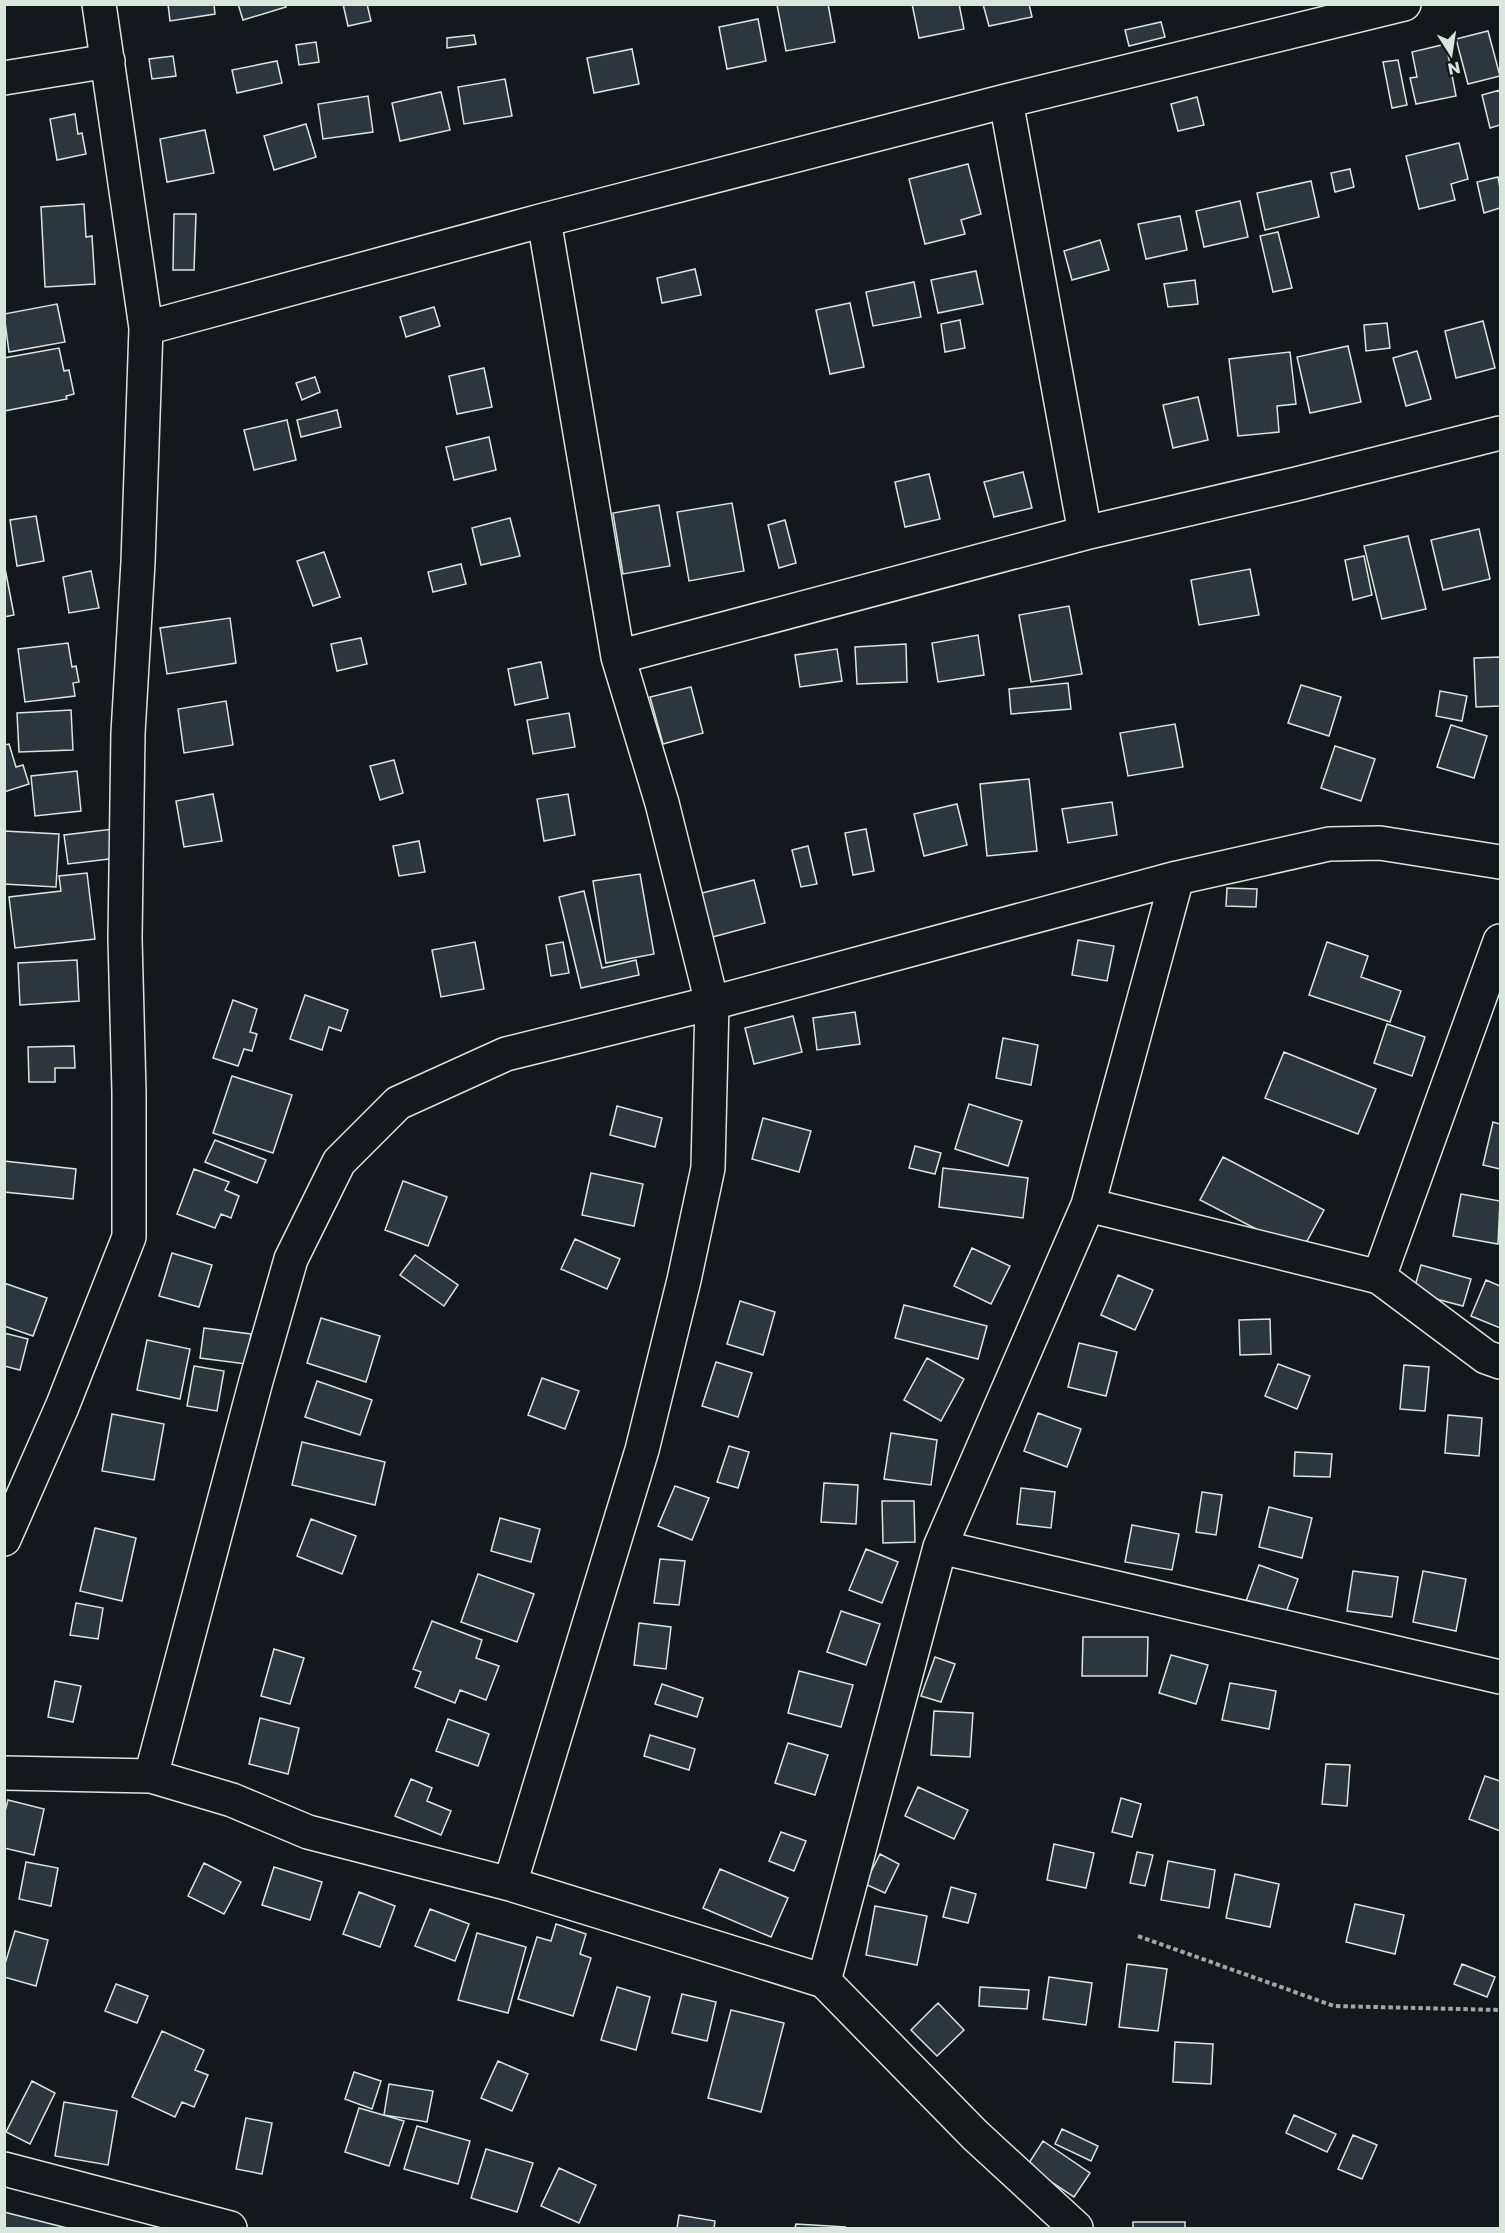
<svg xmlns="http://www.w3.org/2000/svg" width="1505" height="2233" viewBox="0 0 1505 2233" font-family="Poppins,sans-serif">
  <rect width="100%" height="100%" fill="#14181c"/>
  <path fill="#2c363c" stroke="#d8e6dc" stroke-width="1.5" d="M 168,4 L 214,4 L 215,14 L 170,21 Z
    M 238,4 L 285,4 L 286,7 L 243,20 Z
    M 343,4 L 367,4 L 371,21 L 348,26 Z
    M 828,4 L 835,42 L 786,51 L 777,5 Z
    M 912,4 L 959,4 L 964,29 L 919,38 Z
    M 983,4 L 1029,4 L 1032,17 L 989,26 Z
    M 758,19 L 766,61 L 727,69 L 719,27 Z
    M 1161,22 L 1165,37 L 1129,46 L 1125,30 Z
    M 1488,31 L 1500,76 L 1468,84 L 1456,39 Z
    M 474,35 L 476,44 L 447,48 L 447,38 Z
    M 316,42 L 319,62 L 299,65 L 296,45 Z
    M 1446,44 L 1456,96 L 1416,104 L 1410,78 L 1417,77 L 1412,52 Z
    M 632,49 L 639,84 L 594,93 L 587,58 Z
    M 173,56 L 176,76 L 152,79 L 149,59 Z
    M 1398,60 L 1407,105 L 1392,108 L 1383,62 Z
    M 277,61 L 282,83 L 237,93 L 232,70 Z
    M 505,79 L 512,116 L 464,124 L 458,87 Z
    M 1500,90 L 1500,125 L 1490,128 L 1482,95 Z
    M 441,92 L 450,130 L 400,141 L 392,103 Z
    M 368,96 L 373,132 L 323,139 L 318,104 Z
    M 1197,97 L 1204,125 L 1178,131 L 1171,104 Z
    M 75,114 L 78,134 L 82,133 L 86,154 L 57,160 L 50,119 Z
    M 306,124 L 316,157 L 274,170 L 264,136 Z
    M 205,130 L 214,173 L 167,182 L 160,139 Z
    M 1459,143 L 1468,179 L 1451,184 L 1455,200 L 1419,209 L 1406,156 Z
    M 968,164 L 981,214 L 961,220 L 965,234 L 925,244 L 909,179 Z
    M 1350,169 L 1354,187 L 1335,192 L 1331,173 Z
    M 1498,177 L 1500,188 L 1500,208 L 1484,213 L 1477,182 Z
    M 1311,181 L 1319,217 L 1265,230 L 1257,193 Z
    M 1240,201 L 1248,237 L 1204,247 L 1196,211 Z
    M 84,204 L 86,237 L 92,236 L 95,284 L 45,287 L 41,207 Z
    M 174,214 L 196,214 L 194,270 L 173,270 Z
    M 1180,216 L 1187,250 L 1146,259 L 1138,224 Z
    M 1278,232 L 1292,288 L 1273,292 L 1260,236 Z
    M 1100,240 L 1109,270 L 1072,280 L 1064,251 Z
    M 695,269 L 701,295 L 662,303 L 657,278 Z
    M 976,271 L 983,304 L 938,313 L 931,280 Z
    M 1195,280 L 1198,304 L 1168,307 L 1164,284 Z
    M 914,282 L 921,317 L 873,326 L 866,292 Z
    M 850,303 L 864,367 L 830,374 L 816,310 Z
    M 57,304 L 65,342 L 9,352 L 4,314 Z
    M 434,307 L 440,326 L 406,337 L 400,317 Z
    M 960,320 L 965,348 L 945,352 L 941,324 Z
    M 1483,321 L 1495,368 L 1456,378 L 1445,331 Z
    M 1387,323 L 1390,348 L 1366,351 L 1364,325 Z
    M 1348,346 L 1361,402 L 1310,413 L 1297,357 Z
    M 59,348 L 64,371 L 69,370 L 74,394 L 66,396 L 67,399 L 4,411 L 4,358 Z
    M 1417,351 L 1431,399 L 1406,406 L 1393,358 Z
    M 1290,352 L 1296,404 L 1277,406 L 1279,432 L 1238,436 L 1229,359 Z
    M 484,368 L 492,407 L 457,414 L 449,376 Z
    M 315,377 L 320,392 L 302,400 L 296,383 Z
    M 1198,397 L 1208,440 L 1173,448 L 1163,405 Z
    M 337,410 L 341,427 L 301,437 L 297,420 Z
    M 287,420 L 296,460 L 254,470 L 244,430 Z
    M 489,437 L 496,470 L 454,480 L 446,447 Z
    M 1023,472 L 1032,508 L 994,517 L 984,482 Z
    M 929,474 L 940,519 L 905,527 L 895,482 Z
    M 732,503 L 744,571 L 689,581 L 677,512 Z
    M 659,505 L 670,566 L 623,574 L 613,513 Z
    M 36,516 L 44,561 L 17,566 L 10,520 Z
    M 510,518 L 520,556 L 481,565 L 472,528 Z
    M 785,520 L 796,563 L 779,568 L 768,525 Z
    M 1479,529 L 1490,579 L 1443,590 L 1431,540 Z
    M 1408,536 L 1426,609 L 1382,619 L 1364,546 Z
    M 324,552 L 340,597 L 313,606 L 297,561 Z
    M 1364,556 L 1372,595 L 1353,600 L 1345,560 Z
    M 4,563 L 14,615 L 4,617 Z
    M 461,564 L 466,584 L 433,592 L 428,572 Z
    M 1250,569 L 1259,615 L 1199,625 L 1191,580 Z
    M 91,571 L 99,608 L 69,613 L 63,577 Z
    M 1069,606 L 1082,674 L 1031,682 L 1019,615 Z
    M 230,618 L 236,663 L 167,674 L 160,628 Z
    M 978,635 L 984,675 L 938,682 L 932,643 Z
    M 361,638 L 367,664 L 337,671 L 331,644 Z
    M 68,643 L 72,667 L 76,666 L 79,682 L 73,683 L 75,696 L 25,702 L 18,649 Z
    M 906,644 L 907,682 L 857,684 L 855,647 Z
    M 837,649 L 842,681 L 800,687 L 795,655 Z
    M 1500,657 L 1500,706 L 1476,707 L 1474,658 Z
    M 541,662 L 548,698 L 515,705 L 508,669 Z
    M 1068,683 L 1071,709 L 1011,714 L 1009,689 Z
    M 1301,685 L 1341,697 L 1329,736 L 1288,723 Z
    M 691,687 L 703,733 L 663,744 L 650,697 Z
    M 1440,691 L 1467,696 L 1462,721 L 1436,716 Z
    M 226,701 L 233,745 L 184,753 L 178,709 Z
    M 71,710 L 73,750 L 19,752 L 17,713 Z
    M 569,713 L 575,747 L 533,754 L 527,720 Z
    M 1175,724 L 1183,767 L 1128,776 L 1120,733 Z
    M 1451,725 L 1487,736 L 1474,778 L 1437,767 Z
    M 9,744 L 16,767 L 23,765 L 29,784 L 4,792 L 4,745 Z
    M 1335,746 L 1375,759 L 1361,801 L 1321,788 Z
    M 394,760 L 403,793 L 380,800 L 370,766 Z
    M 77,771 L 81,811 L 35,816 L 31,776 Z
    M 1029,779 L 1037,851 L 987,856 L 980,784 Z
    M 213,794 L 222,841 L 184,847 L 176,801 Z
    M 568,794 L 575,835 L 544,841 L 537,799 Z
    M 1112,802 L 1117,835 L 1068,843 L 1062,809 Z
    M 957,804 L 967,845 L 924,856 L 914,814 Z
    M 113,829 L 117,858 L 68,864 L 64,835 Z
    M 866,829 L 874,871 L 853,875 L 845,833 Z
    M 4,831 L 59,834 L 56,887 L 4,884 Z
    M 419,841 L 425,872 L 399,876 L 393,846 Z
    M 808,846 L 817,884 L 801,887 L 792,850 Z
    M 87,873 L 95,939 L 15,948 L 9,897 L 61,891 L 59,876 Z
    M 640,874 L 654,954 L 606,963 L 593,881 Z
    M 754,880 L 765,923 L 705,939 L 694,895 Z
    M 1227,888 L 1257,889 L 1256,907 L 1226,906 Z
    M 584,891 L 602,968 L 636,960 L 639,975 L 581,988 L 559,897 Z
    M 1078,940 L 1114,946 L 1107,981 L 1072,975 Z
    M 475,942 L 484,989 L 441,997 L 432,950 Z
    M 563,942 L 569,973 L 551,976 L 546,945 Z
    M 1327,942 L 1368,956 L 1361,977 L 1401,991 L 1390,1022 L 1309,995 Z
    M 77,960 L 79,1001 L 20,1005 L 18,963 Z
    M 305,995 L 348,1010 L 341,1031 L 329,1027 L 322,1050 L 290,1039 Z
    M 233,1000 L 257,1009 L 250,1032 L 257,1034 L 252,1051 L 244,1049 L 238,1066 L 213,1058 Z
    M 855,1012 L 860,1044 L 817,1050 L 813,1018 Z
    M 793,1016 L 802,1052 L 754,1064 L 745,1028 Z
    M 1387,1024 L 1425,1037 L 1412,1076 L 1374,1063 Z
    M 1003,1038 L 1038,1045 L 1031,1085 L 996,1078 Z
    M 74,1046 L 75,1068 L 55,1068 L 55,1082 L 29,1082 L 28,1047 Z
    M 1284,1052 L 1376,1089 L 1358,1134 L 1265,1098 Z
    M 232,1076 L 292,1095 L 273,1153 L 213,1133 Z
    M 969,1104 L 1022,1121 L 1008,1166 L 955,1149 Z
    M 617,1106 L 662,1118 L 655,1147 L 610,1135 Z
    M 763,1118 L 811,1131 L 799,1172 L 752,1159 Z
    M 1493,1122 L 1500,1124 L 1500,1169 L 1483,1165 Z
    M 215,1140 L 266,1160 L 257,1183 L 205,1162 Z
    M 915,1146 L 941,1153 L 935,1174 L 909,1168 Z
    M 1223,1157 L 1324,1210 L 1301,1252 L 1200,1200 Z
    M 4,1161 L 76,1169 L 73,1199 L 4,1192 Z
    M 943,1168 L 1028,1178 L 1023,1218 L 939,1207 Z
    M 194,1169 L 229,1182 L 225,1190 L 239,1196 L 231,1218 L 221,1214 L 215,1228 L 177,1214 Z
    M 591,1173 L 643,1184 L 634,1226 L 582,1215 Z
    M 403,1181 L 447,1197 L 428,1246 L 385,1230 Z
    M 1461,1194 L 1500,1201 L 1498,1244 L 1453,1236 Z
    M 575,1239 L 620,1259 L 607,1289 L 561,1269 Z
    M 972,1248 L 1010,1266 L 991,1304 L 954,1286 Z
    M 172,1253 L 212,1265 L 199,1307 L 159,1296 Z
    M 415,1255 L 458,1285 L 444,1306 L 400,1275 Z
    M 1421,1265 L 1471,1279 L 1463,1306 L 1413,1293 Z
    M 1118,1275 L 1153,1290 L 1135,1330 L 1101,1315 Z
    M 1486,1280 L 1500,1286 L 1500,1328 L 1471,1316 Z
    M 4,1283 L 47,1298 L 33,1336 L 4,1326 Z
    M 740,1301 L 775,1312 L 763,1355 L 727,1344 Z
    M 904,1305 L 987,1326 L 978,1359 L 895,1338 Z
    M 321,1318 L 380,1336 L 366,1382 L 307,1363 Z
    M 1270,1319 L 1271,1354 L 1240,1355 L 1239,1320 Z
    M 204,1328 L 251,1334 L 246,1364 L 200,1358 Z
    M 4,1333 L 28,1339 L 20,1370 L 4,1366 Z
    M 147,1340 L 190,1349 L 180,1399 L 137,1390 Z
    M 1079,1343 L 1117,1352 L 1106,1396 L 1068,1387 Z
    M 927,1358 L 964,1379 L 941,1421 L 904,1400 Z
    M 716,1362 L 752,1373 L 738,1417 L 702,1406 Z
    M 1278,1364 L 1310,1376 L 1297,1409 L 1265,1396 Z
    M 1404,1365 L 1429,1367 L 1425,1411 L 1400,1409 Z
    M 194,1366 L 224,1371 L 217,1411 L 187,1406 Z
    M 542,1378 L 579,1391 L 565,1429 L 528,1415 Z
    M 317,1381 L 372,1400 L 360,1435 L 305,1417 Z
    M 1038,1413 L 1081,1429 L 1067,1467 L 1024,1451 Z
    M 112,1414 L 164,1424 L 154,1480 L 102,1471 Z
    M 1448,1415 L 1482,1418 L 1479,1456 L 1445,1453 Z
    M 891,1433 L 937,1440 L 931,1485 L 884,1479 Z
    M 302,1442 L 385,1462 L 375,1505 L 292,1485 Z
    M 729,1446 L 749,1452 L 738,1488 L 717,1482 Z
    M 1295,1452 L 1332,1454 L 1330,1477 L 1294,1476 Z
    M 824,1483 L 858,1485 L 856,1524 L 821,1522 Z
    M 675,1486 L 709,1498 L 692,1540 L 658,1526 Z
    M 1021,1488 L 1055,1492 L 1051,1528 L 1017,1524 Z
    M 1202,1492 L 1222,1495 L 1216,1535 L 1196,1532 Z
    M 882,1501 L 914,1501 L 915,1542 L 883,1543 Z
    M 1269,1507 L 1312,1518 L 1302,1558 L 1259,1547 Z
    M 500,1518 L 540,1529 L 531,1562 L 491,1551 Z
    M 311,1519 L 356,1536 L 342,1574 L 297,1556 Z
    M 1132,1525 L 1179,1534 L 1172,1570 L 1125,1562 Z
    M 95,1528 L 136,1538 L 122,1601 L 80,1591 Z
    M 866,1549 L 898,1562 L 882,1603 L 849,1590 Z
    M 660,1559 L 685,1561 L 679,1605 L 654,1603 Z
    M 1259,1565 L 1298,1579 L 1284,1618 L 1245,1604 Z
    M 1353,1571 L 1398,1577 L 1392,1617 L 1347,1611 Z
    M 1423,1571 L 1466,1579 L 1456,1631 L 1413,1622 Z
    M 478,1574 L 534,1594 L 517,1642 L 461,1622 Z
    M 76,1603 L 103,1608 L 98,1639 L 70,1635 Z
    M 841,1611 L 880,1624 L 866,1665 L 827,1652 Z
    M 432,1621 L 482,1640 L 476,1658 L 499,1666 L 486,1700 L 460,1690 L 455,1703 L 415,1687 L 421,1672 L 413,1669 Z
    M 639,1623 L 671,1627 L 666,1669 L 634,1665 Z
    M 1083,1637 L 1148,1637 L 1147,1676 L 1082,1676 Z
    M 274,1649 L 304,1658 L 290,1704 L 261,1696 Z
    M 1171,1655 L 1208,1665 L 1196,1704 L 1159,1693 Z
    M 935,1657 L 955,1664 L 941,1702 L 921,1696 Z
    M 799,1671 L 853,1685 L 841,1727 L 788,1713 Z
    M 55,1681 L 81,1686 L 73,1722 L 48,1717 Z
    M 1230,1683 L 1276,1691 L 1269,1729 L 1222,1720 Z
    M 662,1684 L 703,1698 L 697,1717 L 655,1704 Z
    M 934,1711 L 973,1713 L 970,1757 L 931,1755 Z
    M 260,1718 L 299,1728 L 288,1774 L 249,1764 Z
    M 448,1719 L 489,1734 L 478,1766 L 436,1751 Z
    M 650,1735 L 695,1749 L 689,1770 L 644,1756 Z
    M 788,1743 L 828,1755 L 815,1795 L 775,1783 Z
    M 1326,1764 L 1350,1765 L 1347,1806 L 1322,1804 Z
    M 1485,1776 L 1500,1781 L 1500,1831 L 1469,1819 Z
    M 411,1779 L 432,1788 L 427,1801 L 451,1811 L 441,1835 L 395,1816 Z
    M 918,1787 L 968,1810 L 954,1839 L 905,1816 Z
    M 1121,1798 L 1141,1804 L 1132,1837 L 1112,1832 Z
    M 8,1800 L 44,1809 L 34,1855 L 4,1848 L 4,1815 Z
    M 781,1832 L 806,1841 L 794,1871 L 769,1861 Z
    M 1054,1844 L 1094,1853 L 1086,1888 L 1047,1880 Z
    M 1137,1852 L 1153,1855 L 1145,1886 L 1130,1883 Z
    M 880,1854 L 899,1864 L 885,1893 L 865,1884 Z
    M 1168,1861 L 1215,1870 L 1209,1908 L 1161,1900 Z
    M 26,1862 L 58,1868 L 51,1906 L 19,1899 Z
    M 204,1863 L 241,1882 L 224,1914 L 188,1896 Z
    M 274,1867 L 322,1882 L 310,1920 L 262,1905 Z
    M 720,1869 L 788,1898 L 771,1937 L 703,1908 Z
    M 1235,1874 L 1279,1884 L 1270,1927 L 1226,1918 Z
    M 951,1887 L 976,1894 L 968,1923 L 943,1917 Z
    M 359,1892 L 395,1906 L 380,1947 L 343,1934 Z
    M 1355,1904 L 1404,1915 L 1395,1954 L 1346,1942 Z
    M 875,1906 L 927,1916 L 917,1965 L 866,1955 Z
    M 430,1909 L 469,1924 L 455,1961 L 415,1946 Z
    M 556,1924 L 586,1934 L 580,1954 L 591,1958 L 573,2016 L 518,1999 L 537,1937 L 551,1941 Z
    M 15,1931 L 48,1940 L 36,1986 L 4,1977 L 4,1967 Z
    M 477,1933 L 526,1947 L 508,2013 L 458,2000 Z
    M 1127,1964 L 1167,1969 L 1158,2031 L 1119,2027 Z
    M 1462,1964 L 1495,1977 L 1487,1997 L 1454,1984 Z
    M 1049,1977 L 1092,1983 L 1086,2025 L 1043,2019 Z
    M 116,1984 L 148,1996 L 137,2023 L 105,2011 Z
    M 617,1987 L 650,1997 L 636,2050 L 601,2040 Z
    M 980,1987 L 1029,1990 L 1027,2009 L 979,2006 Z
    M 682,1994 L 716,2002 L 707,2041 L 672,2033 Z
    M 938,2003 L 964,2030 L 937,2056 L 911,2030 Z
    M 731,2010 L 784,2023 L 761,2112 L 708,2098 Z
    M 162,2031 L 204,2050 L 195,2070 L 208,2075 L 194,2107 L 182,2102 L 175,2117 L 132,2097 Z
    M 1175,2042 L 1213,2044 L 1211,2084 L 1173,2082 Z
    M 498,2061 L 528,2074 L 512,2111 L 481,2098 Z
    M 354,2072 L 381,2081 L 372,2109 L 345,2099 Z
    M 32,2081 L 55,2093 L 30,2144 L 6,2132 Z
    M 389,2084 L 433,2091 L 427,2122 L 384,2115 Z
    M 64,2102 L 117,2111 L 108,2165 L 55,2156 Z
    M 359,2108 L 404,2121 L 389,2166 L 345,2152 Z
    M 1294,2115 L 1336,2134 L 1327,2152 L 1286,2133 Z
    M 246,2118 L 272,2123 L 262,2174 L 236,2169 Z
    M 417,2126 L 470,2141 L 458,2184 L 404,2169 Z
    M 1062,2129 L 1098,2146 L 1091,2161 L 1055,2144 Z
    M 1353,2135 L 1377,2145 L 1362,2179 L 1338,2169 Z
    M 1043,2141 L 1090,2173 L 1074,2197 L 1027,2166 Z
    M 486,2149 L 533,2163 L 517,2212 L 471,2198 Z
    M 559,2168 L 596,2185 L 579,2223 L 541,2206 Z
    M 4,2212 L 67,2228 L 4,2228 Z
    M 679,2215 L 715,2221 L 714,2228 L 677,2228 Z
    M 1133,2222 L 1185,2222 L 1185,2228 L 1133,2228 Z
    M 796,2224 L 846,2227 L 795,2228 Z"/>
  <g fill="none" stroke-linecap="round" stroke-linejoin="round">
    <g stroke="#d8e6dc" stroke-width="36">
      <path id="street" d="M 4,78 L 108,61
        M 1006,101 L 1085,533
        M 544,220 L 618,657 L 1085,533 L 1296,484 L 1500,433
        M 146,328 L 544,220 L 1006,101 L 1404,4
        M 618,657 L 662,803 L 712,1003 L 708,1168 L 684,1280 L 642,1450 L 510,1884 L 308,1832 L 232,1800 L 151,1776 L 256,1381 L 291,1259 L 339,1162 L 398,1103 L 506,1054 L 712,1003 L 1177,878
        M 1088,1205 L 1379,1277 L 1500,941
        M 1379,1277 L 1486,1357 L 1500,1362
        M 4,1539 L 62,1407 L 129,1237 L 129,1092 L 125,939 L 128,733 L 138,562 L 146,328 L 99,4
        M 940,1547 L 1500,1677
        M 4,1773 L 151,1776
        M 510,1884 L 824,1981 L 940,1547 L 1088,1205 L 1177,878 L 1329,844 L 1380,843 L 1500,862
        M 824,1981 L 975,2135 L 1076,2228
        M 4,2169 L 230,2228"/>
    </g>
    <path stroke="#9da8a2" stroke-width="4" stroke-dasharray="4.5 3" stroke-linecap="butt" d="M 1138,1936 L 1334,2006 L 1500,2010"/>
    <use href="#street" stroke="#14181c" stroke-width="33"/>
  </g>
  <rect width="1505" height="2233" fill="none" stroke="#d8e6dc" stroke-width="12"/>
  <g transform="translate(1451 54) rotate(168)" stroke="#14181c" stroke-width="4.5" paint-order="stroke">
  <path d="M0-4.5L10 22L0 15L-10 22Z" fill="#d8e6dc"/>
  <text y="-9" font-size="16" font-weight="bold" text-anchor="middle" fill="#d8e6dc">N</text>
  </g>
</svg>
